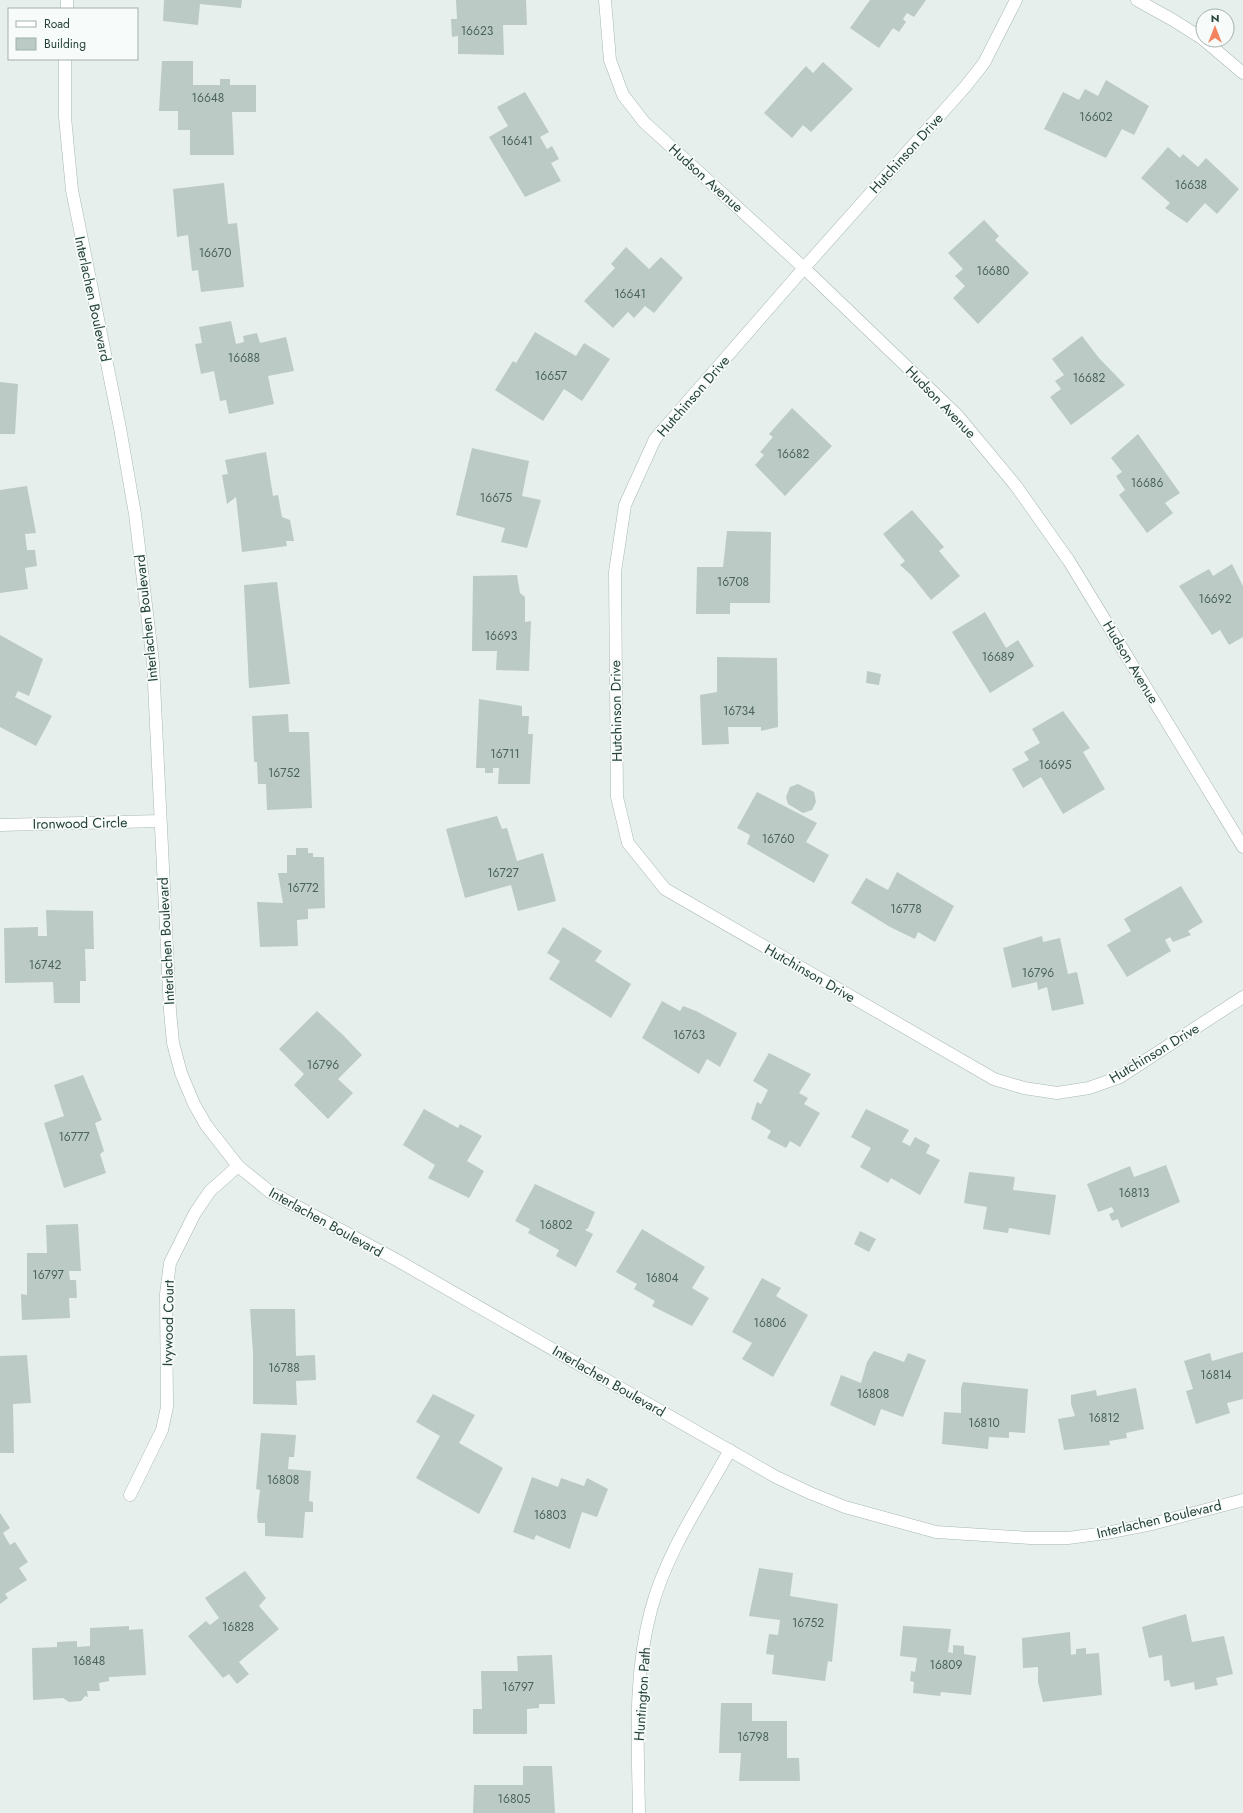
<svg xmlns="http://www.w3.org/2000/svg" width="1243" height="1813" viewBox="0 0 1243 1813" font-family="Jost,sans-serif">
  <rect width="100%" height="100%" fill="#e6efeb"/>
  <path fill="#bbcac4" d="M 164,0 L 242,0 L 241,8 L 200,4 L 198,25 L 163,21 Z
    M 456,0 L 526,0 L 527,25 L 503,25 L 504,55 L 458,54 L 458,36 L 452,37 L 451,19 L 457,19 Z
    M 870,0 L 926,0 L 914,17 L 907,13 L 903,19 L 906,22 L 899,32 L 893,28 L 879,48 L 850,28 Z
    M 162,61 L 193,61 L 193,85 L 220,85 L 220,79 L 230,79 L 230,85 L 256,85 L 256,112 L 232,112 L 234,155 L 190,155 L 190,130 L 178,130 L 178,111 L 159,111 Z
    M 823,62 L 853,89 L 811,132 L 803,125 L 792,138 L 764,113 L 806,66 L 813,73 Z
    M 1106,80 L 1149,106 L 1134,135 L 1122,129 L 1106,158 L 1044,129 L 1063,92 L 1079,100 L 1085,89 L 1098,96 Z
    M 525,92 L 549,132 L 540,137 L 547,149 L 552,146 L 559,159 L 551,163 L 561,181 L 525,197 L 489,137 L 508,126 L 497,107 Z
    M 1168,147 L 1180,158 L 1183,154 L 1198,167 L 1206,158 L 1239,189 L 1217,214 L 1205,203 L 1187,223 L 1165,208 L 1170,203 L 1141,178 Z
    M 224,183 L 228,224 L 237,223 L 244,287 L 201,292 L 198,270 L 192,271 L 188,235 L 177,237 L 173,189 Z
    M 984,220 L 999,236 L 995,240 L 1029,273 L 978,324 L 953,298 L 965,286 L 955,276 L 963,269 L 948,253 Z
    M 626,247 L 649,269 L 661,257 L 683,278 L 654,313 L 645,306 L 634,318 L 628,312 L 613,328 L 584,301 L 615,268 L 611,264 Z
    M 231,321 L 236,344 L 244,342 L 243,336 L 257,333 L 260,343 L 286,337 L 294,371 L 268,376 L 274,404 L 229,414 L 226,400 L 220,401 L 214,371 L 201,374 L 195,344 L 202,343 L 199,327 Z
    M 535,332 L 576,356 L 584,343 L 610,359 L 582,401 L 564,389 L 543,421 L 495,390 L 513,361 L 516,363 Z
    M 1082,336 L 1099,358 L 1125,385 L 1071,425 L 1050,397 L 1061,389 L 1055,381 L 1064,375 L 1052,359 Z
    M 0,382 L 18,384 L 15,434 L 0,434 Z
    M 792,408 L 832,446 L 785,496 L 755,465 L 764,455 L 760,452 L 773,437 L 769,434 Z
    M 1138,434 L 1180,493 L 1165,503 L 1173,513 L 1147,533 L 1119,495 L 1125,490 L 1116,476 L 1122,472 L 1111,458 Z
    M 472,448 L 529,461 L 522,496 L 541,500 L 527,548 L 501,542 L 505,528 L 456,515 Z
    M 266,452 L 273,496 L 278,495 L 282,517 L 290,520 L 294,541 L 286,541 L 287,546 L 242,552 L 236,497 L 227,504 L 222,475 L 228,474 L 225,460 Z
    M 27,486 L 36,533 L 25,534 L 27,550 L 35,550 L 37,566 L 25,568 L 28,589 L 0,593 L 0,490 Z
    M 912,510 L 944,547 L 939,551 L 960,576 L 931,600 L 911,575 L 900,565 L 905,561 L 883,534 Z
    M 727,531 L 771,532 L 770,603 L 730,603 L 730,614 L 696,614 L 697,567 L 723,567 Z
    M 1232,564 L 1243,586 L 1243,637 L 1229,645 L 1220,630 L 1212,635 L 1179,586 L 1209,569 L 1213,576 Z
    M 517,575 L 520,593 L 525,597 L 525,622 L 531,621 L 529,671 L 496,670 L 497,651 L 472,651 L 473,576 Z
    M 277,582 L 290,684 L 249,688 L 244,585 Z
    M 985,612 L 1006,648 L 1018,640 L 1034,666 L 990,693 L 952,632 Z
    M 0,635 L 43,659 L 29,696 L 18,691 L 15,697 L 52,716 L 36,746 L 0,727 Z
    M 717,657 L 777,658 L 778,727 L 761,731 L 761,727 L 728,727 L 729,744 L 702,745 L 700,695 L 717,692 Z
    M 867,671 L 881,674 L 879,685 L 866,683 Z
    M 479,699 L 522,706 L 522,716 L 529,716 L 528,734 L 533,734 L 530,784 L 498,784 L 499,768 L 493,768 L 493,773 L 485,773 L 485,768 L 476,768 Z
    M 1063,711 L 1090,748 L 1083,752 L 1105,789 L 1063,814 L 1041,777 L 1023,788 L 1012,769 L 1029,760 L 1024,752 L 1040,743 L 1032,729 Z
    M 288,714 L 289,732 L 309,732 L 312,808 L 267,810 L 266,784 L 258,784 L 257,762 L 254,762 L 252,716 Z
    M 798,784 L 814,792 L 816,802 L 812,810 L 803,813 L 788,804 L 786,797 L 790,787 Z
    M 757,792 L 817,823 L 806,842 L 829,855 L 814,883 L 747,844 L 750,835 L 737,828 Z
    M 497,816 L 502,829 L 507,828 L 517,861 L 543,853 L 556,901 L 518,911 L 511,885 L 465,898 L 446,829 Z
    M 296,848 L 308,848 L 308,853 L 313,853 L 313,857 L 324,857 L 325,908 L 308,909 L 308,919 L 297,920 L 298,946 L 260,947 L 257,902 L 283,903 L 278,873 L 287,873 L 287,855 L 296,855 Z
    M 897,872 L 954,906 L 935,942 L 918,932 L 915,939 L 890,927 L 851,903 L 866,878 L 888,890 Z
    M 1181,886 L 1203,922 L 1188,931 L 1191,935 L 1173,942 L 1170,937 L 1165,940 L 1171,951 L 1127,977 L 1107,945 L 1131,931 L 1124,919 Z
    M 46,910 L 93,911 L 94,949 L 85,949 L 86,981 L 80,981 L 80,1003 L 54,1003 L 53,982 L 5,983 L 4,928 L 38,927 L 38,936 L 47,936 Z
    M 563,927 L 602,951 L 595,961 L 631,984 L 611,1018 L 549,979 L 560,961 L 547,953 Z
    M 1042,936 L 1043,942 L 1060,938 L 1068,974 L 1077,972 L 1084,1004 L 1052,1011 L 1047,987 L 1038,990 L 1037,982 L 1012,988 L 1003,948 Z
    M 662,1001 L 680,1011 L 683,1006 L 696,1011 L 737,1033 L 720,1067 L 707,1059 L 699,1074 L 642,1038 Z
    M 317,1011 L 343,1035 L 362,1055 L 338,1079 L 353,1093 L 328,1119 L 294,1085 L 304,1074 L 279,1049 Z
    M 769,1053 L 811,1074 L 799,1093 L 808,1098 L 804,1104 L 820,1113 L 800,1147 L 790,1141 L 786,1148 L 767,1138 L 771,1131 L 751,1119 L 757,1102 L 761,1104 L 768,1090 L 753,1081 Z
    M 83,1075 L 102,1120 L 95,1123 L 104,1151 L 100,1154 L 106,1173 L 64,1188 L 44,1123 L 64,1116 L 54,1085 Z
    M 424,1109 L 458,1128 L 460,1124 L 482,1136 L 467,1161 L 484,1171 L 469,1198 L 428,1178 L 435,1165 L 403,1145 Z
    M 866,1109 L 909,1130 L 902,1142 L 910,1146 L 915,1137 L 930,1145 L 926,1153 L 940,1160 L 920,1195 L 891,1178 L 888,1183 L 860,1167 L 871,1148 L 851,1137 Z
    M 1166,1165 L 1180,1202 L 1121,1228 L 1118,1219 L 1112,1221 L 1109,1214 L 1114,1212 L 1112,1207 L 1098,1212 L 1087,1184 L 1130,1166 L 1134,1177 Z
    M 969,1172 L 1015,1177 L 1013,1190 L 1056,1195 L 1050,1235 L 1009,1228 L 1008,1233 L 983,1229 L 987,1207 L 964,1203 Z
    M 535,1184 L 595,1212 L 588,1228 L 585,1230 L 593,1234 L 576,1267 L 556,1256 L 559,1250 L 528,1233 L 530,1229 L 515,1221 Z
    M 78,1224 L 81,1271 L 69,1271 L 70,1280 L 76,1280 L 77,1298 L 69,1298 L 70,1318 L 22,1320 L 21,1294 L 27,1295 L 27,1253 L 47,1253 L 46,1225 Z
    M 642,1229 L 705,1267 L 692,1288 L 709,1298 L 692,1326 L 652,1306 L 655,1301 L 634,1289 L 637,1284 L 616,1272 Z
    M 860,1231 L 876,1239 L 869,1252 L 854,1244 Z
    M 762,1278 L 781,1288 L 776,1296 L 808,1315 L 773,1377 L 742,1359 L 752,1343 L 732,1332 Z
    M 250,1309 L 295,1309 L 296,1356 L 315,1355 L 316,1380 L 296,1381 L 297,1405 L 253,1404 L 253,1353 Z
    M 874,1351 L 904,1362 L 908,1353 L 926,1360 L 903,1417 L 881,1409 L 875,1426 L 830,1405 L 841,1375 L 861,1383 L 867,1362 Z
    M 1243,1352 L 1243,1399 L 1227,1403 L 1230,1413 L 1196,1424 L 1186,1391 L 1193,1389 L 1184,1361 L 1210,1353 L 1212,1361 Z
    M 27,1355 L 31,1403 L 13,1404 L 14,1453 L 0,1453 L 0,1356 Z
    M 963,1382 L 1028,1389 L 1025,1433 L 1009,1432 L 1009,1438 L 989,1437 L 988,1449 L 942,1444 L 944,1412 L 961,1413 L 961,1388 Z
    M 1136,1388 L 1144,1429 L 1126,1433 L 1127,1438 L 1109,1441 L 1110,1445 L 1064,1450 L 1058,1419 L 1075,1416 L 1071,1404 L 1071,1395 L 1096,1390 L 1097,1396 Z
    M 433,1394 L 475,1415 L 459,1443 L 503,1468 L 479,1514 L 416,1478 L 440,1436 L 416,1422 Z
    M 261,1433 L 296,1435 L 294,1457 L 289,1457 L 288,1469 L 311,1471 L 309,1501 L 313,1502 L 313,1512 L 305,1512 L 303,1538 L 265,1536 L 265,1523 L 258,1523 L 257,1516 L 260,1490 L 256,1489 Z
    M 532,1477 L 558,1487 L 561,1478 L 584,1486 L 587,1478 L 608,1489 L 597,1517 L 582,1512 L 570,1549 L 536,1535 L 534,1540 L 513,1532 Z
    M 0,1513 L 10,1528 L 3,1533 L 10,1545 L 15,1542 L 28,1562 L 19,1568 L 27,1580 L 5,1594 L 8,1598 L 0,1604 Z
    M 759,1568 L 793,1573 L 790,1596 L 838,1604 L 832,1662 L 828,1661 L 825,1681 L 772,1674 L 774,1655 L 766,1654 L 769,1634 L 778,1635 L 780,1620 L 749,1616 Z
    M 245,1571 L 266,1598 L 259,1606 L 279,1629 L 239,1662 L 249,1674 L 237,1684 L 229,1674 L 223,1678 L 188,1636 L 206,1621 L 210,1625 L 219,1618 L 205,1598 Z
    M 1186,1614 L 1192,1642 L 1224,1636 L 1233,1674 L 1216,1678 L 1218,1685 L 1195,1690 L 1194,1682 L 1171,1687 L 1169,1680 L 1164,1681 L 1162,1655 L 1149,1658 L 1142,1627 Z
    M 129,1626 L 129,1630 L 143,1629 L 146,1675 L 109,1677 L 109,1681 L 99,1683 L 100,1691 L 87,1691 L 88,1697 L 85,1696 L 81,1701 L 69,1702 L 63,1698 L 33,1700 L 32,1648 L 57,1647 L 57,1642 L 77,1641 L 77,1647 L 90,1646 L 90,1628 Z
    M 903,1626 L 951,1629 L 948,1652 L 953,1653 L 953,1645 L 964,1646 L 964,1654 L 976,1656 L 971,1695 L 941,1692 L 940,1696 L 913,1693 L 914,1682 L 910,1681 L 911,1671 L 915,1672 L 917,1658 L 900,1656 Z
    M 1070,1632 L 1071,1655 L 1076,1654 L 1076,1649 L 1086,1648 L 1086,1654 L 1099,1653 L 1102,1695 L 1043,1702 L 1038,1682 L 1038,1667 L 1023,1668 L 1022,1638 Z
    M 552,1655 L 555,1704 L 539,1704 L 539,1708 L 527,1709 L 527,1734 L 473,1734 L 473,1709 L 482,1709 L 481,1671 L 518,1671 L 517,1656 Z
    M 721,1703 L 752,1703 L 752,1721 L 787,1721 L 787,1758 L 799,1758 L 800,1781 L 739,1781 L 741,1753 L 719,1753 Z
    M 523,1766 L 552,1766 L 555,1813 L 473,1813 L 474,1785 L 523,1785 Z"/>
  <g fill="none" stroke-linecap="round" stroke-linejoin="round">
    <g stroke="#a8b8b2" stroke-width="13">
      <path id="street" d="M 605,0 L 610,60 L 623,95 L 644,122 L 804,268 L 957,415 L 1016,486 L 1069,561 L 1243,847
        M 1016,0 L 984,63 L 965,87 L 804,268 L 655,439 L 625,505 L 615,572 L 617,797 L 628,843 L 665,889 L 994,1079 L 1024,1088 L 1057,1093 L 1089,1088 L 1120,1077 L 1243,997
        M 1137,0 L 1173,20 L 1203,39
        M 67,9 L 67,0
        M 1204,40 L 1243,73
        M 65,59 L 65,117 L 72,190 L 120,428 L 135,514 L 153,663 L 170,1011 L 173,1043 L 181,1073 L 194,1104 L 206,1125 L 238,1166 L 270,1192 L 395,1259 L 776,1477 L 810,1493 L 845,1507 L 936,1532 L 1030,1538 L 1068,1538 L 1106,1533 L 1152,1524 L 1243,1500
        M 0,825 L 160,821
        M 130,1495 L 162,1430 L 167,1407 L 166,1294 L 170,1263 L 195,1213 L 210,1191 L 238,1166
        M 639,1813 C 638,1746 633,1676 651,1610 C 666,1553 702,1501 730,1450"/>
    </g>
    <use href="#street" stroke="#fff" stroke-width="12"/>
  </g>
  <g text-anchor="middle" stroke-width="3.5" stroke-linejoin="round" paint-order="stroke">
    <g font-size="12" fill="#4a645c">
      <text x="477" y="35">16623</text>
      <text x="208" y="102">16648</text>
      <text x="1096" y="121">16602</text>
      <text x="517" y="145">16641</text>
      <text x="1191" y="189">16638</text>
      <text x="215" y="257">16670</text>
      <text x="993" y="275">16680</text>
      <text x="630" y="298">16641</text>
      <text x="244" y="362">16688</text>
      <text x="551" y="380">16657</text>
      <text x="1089" y="382">16682</text>
      <text x="793" y="458">16682</text>
      <text x="1147" y="487">16686</text>
      <text x="496" y="502">16675</text>
      <text x="733" y="586">16708</text>
      <text x="1215" y="603">16692</text>
      <text x="501" y="640">16693</text>
      <text x="998" y="661">16689</text>
      <text x="739" y="715">16734</text>
      <text x="505" y="758">16711</text>
      <text x="1055" y="769">16695</text>
      <text x="284" y="777">16752</text>
      <text x="778" y="843">16760</text>
      <text x="503" y="877">16727</text>
      <text x="303" y="892">16772</text>
      <text x="906" y="913">16778</text>
      <text x="45" y="969">16742</text>
      <text x="1038" y="977">16796</text>
      <text x="689" y="1039">16763</text>
      <text x="323" y="1069">16796</text>
      <text x="74" y="1141">16777</text>
      <text x="1134" y="1197">16813</text>
      <text x="556" y="1229">16802</text>
      <text x="48" y="1279">16797</text>
      <text x="662" y="1282">16804</text>
      <text x="770" y="1327">16806</text>
      <text x="284" y="1372">16788</text>
      <text x="1216" y="1379">16814</text>
      <text x="873" y="1398">16808</text>
      <text x="1104" y="1422">16812</text>
      <text x="984" y="1427">16810</text>
      <text x="283" y="1484">16808</text>
      <text x="550" y="1519">16803</text>
      <text x="808" y="1627">16752</text>
      <text x="238" y="1631">16828</text>
      <text x="89" y="1665">16848</text>
      <text x="946" y="1669">16809</text>
      <text x="518" y="1691">16797</text>
      <text x="753" y="1741">16798</text>
      <text x="514" y="1803">16805</text>
    </g>
    <g font-size="14" fill="#24423a" stroke="#f7fbf9">
      <text transform="translate(906 153) rotate(-48)" y="5">Hutchinson Drive</text>
      <text transform="translate(706 178) rotate(42)" y="5">Hudson Avenue</text>
      <text transform="translate(93 299) rotate(78)" y="5">Interlachen Boulevard</text>
      <text transform="translate(693 396) rotate(-49)" y="5">Hutchinson Drive</text>
      <text transform="translate(941 402) rotate(46)" y="5">Hudson Avenue</text>
      <text transform="translate(146 618) rotate(-96)" y="5">Interlachen Boulevard</text>
      <text transform="translate(1131 662) rotate(59)" y="5">Hudson Avenue</text>
      <text transform="translate(616 711) rotate(-91)" y="5">Hutchinson Drive</text>
      <text transform="translate(80 823) rotate(-1)" y="5">Ironwood Circle</text>
      <text transform="translate(166 941) rotate(-93)" y="5">Interlachen Boulevard</text>
      <text transform="translate(810 973) rotate(30)" y="5">Hutchinson Drive</text>
      <text transform="translate(1154 1053) rotate(-31)" y="5">Hutchinson Drive</text>
      <text transform="translate(326 1222) rotate(29)" y="5">Interlachen Boulevard</text>
      <text transform="translate(168 1323) rotate(-89)" y="5">Ivywood Court</text>
      <text transform="translate(609 1381) rotate(30)" y="5">Interlachen Boulevard</text>
      <text transform="translate(1159 1519) rotate(-13)" y="5">Interlachen Boulevard</text>
      <text transform="translate(642 1694) rotate(-86)" y="5">Huntington Path</text>
    </g>
  </g>
  <rect x="8" y="8" width="130" height="52" fill="#f7fbf9" stroke="#a3b1ad"/>
  <rect x="16" y="21" width="20" height="6" fill="#ffffff" stroke="#a3b1ad"/>
  <text x="44" y="28" font-size="12" fill="#24423a">Road</text>
  <rect x="16" y="38" width="20" height="12" fill="#bbcac4" stroke="#a3b1ad"/>
  <text x="44" y="48" font-size="12" fill="#24423a">Building</text>
  <g transform="translate(1215 28)"><circle r="19" fill="#f7fbf9" stroke="#a3b1ad"/>
  <path d="M0-3L7 15L0 10L-7 15Z" fill="#f4845f"/>
  <text y="-6" font-size="11" font-weight="bold" text-anchor="middle" fill="#24423a">N</text>
  </g>
</svg>
